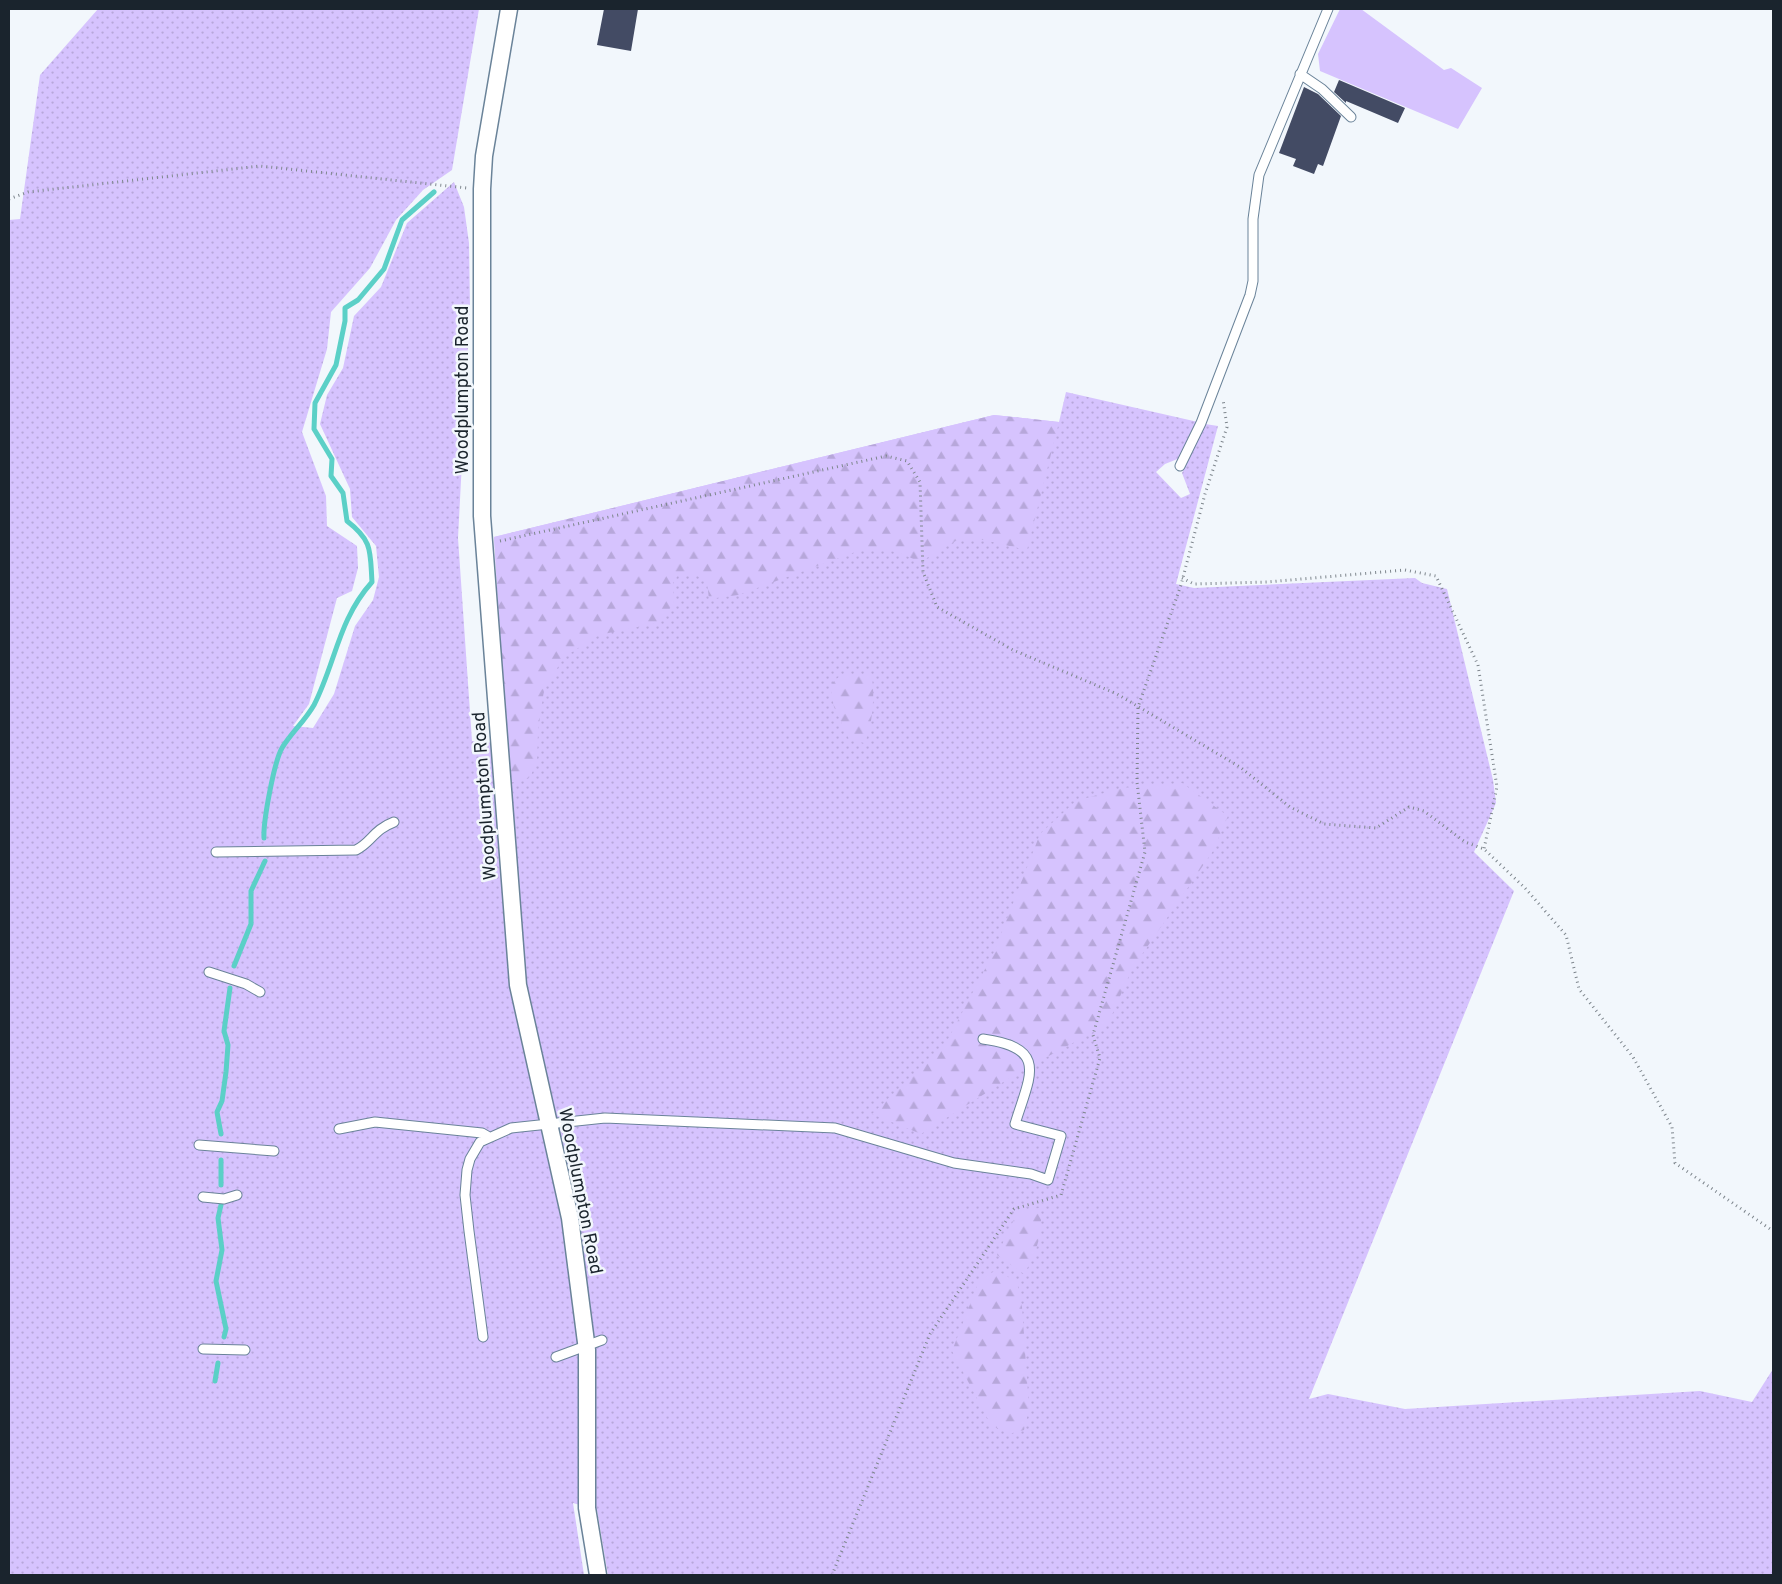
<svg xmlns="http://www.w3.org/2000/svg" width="1782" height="1584" viewBox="0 0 1782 1584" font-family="Overpass,sans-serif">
  <defs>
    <pattern id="grass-dots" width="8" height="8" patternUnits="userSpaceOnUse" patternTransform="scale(1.25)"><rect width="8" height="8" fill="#d6c3fe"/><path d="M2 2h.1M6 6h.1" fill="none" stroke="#b7a7da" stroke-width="1.8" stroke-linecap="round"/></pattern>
    <pattern id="forest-firs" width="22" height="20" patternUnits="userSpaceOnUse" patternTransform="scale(1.25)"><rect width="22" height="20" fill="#d6c3fe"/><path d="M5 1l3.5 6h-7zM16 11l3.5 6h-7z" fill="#b7a7da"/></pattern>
  </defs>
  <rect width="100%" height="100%" fill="#f2f7fc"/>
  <path fill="url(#grass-dots)" d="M 98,9 L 479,9 L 452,170 L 423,190 L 396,220 L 370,268 L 331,312 L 327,349 L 302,432 L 326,496 L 327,526 L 357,546 L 358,568 L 352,591 L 337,598 L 309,704 L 293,726 L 313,728 L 334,694 L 355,626 L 373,600 L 379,577 L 376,546 L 352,517 L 350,489 L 320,424 L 327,395 L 343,368 L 354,316 L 381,287 L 407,223 L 454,182 L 464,207 L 469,243 L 470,308 L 458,538 L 472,741 L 507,744 L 494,537 L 994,415 L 1059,422 L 1066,392 L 1198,422 L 1180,458 L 1165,464 L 1156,472 L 1181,498 L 1190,494 L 1182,473 L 1205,424 L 1218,426 L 1176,584 L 1194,588 L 1415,578 L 1422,583 L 1447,589 L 1493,780 L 1496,803 L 1474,852 L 1514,891 L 1309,1399 L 1328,1394 L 1405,1409 L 1700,1391 L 1752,1402 L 1773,1369 L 1773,1575 L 608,1575 L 597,1510 L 573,1503 L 584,1575 L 9,1575 L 9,220 L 20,219 L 40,75 Z"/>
  <path fill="url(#forest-firs)" d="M 994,415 L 1059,422 L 1027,550 L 984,540 L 959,539 L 920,562 L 900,553 L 887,550 L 858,551 L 738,595 L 709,599 L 707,582 L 696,575 L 678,575 L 673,583 L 674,604 L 657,623 L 599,635 L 564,657 L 544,690 L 538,731 L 537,762 L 530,777 L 518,782 L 512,782 L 507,745 L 494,537 Z
    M 842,674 L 871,676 C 876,689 872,732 864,743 L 849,739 L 834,707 L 830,685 Z
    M 1182,783 L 1228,816 L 1213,851 L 1132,969 L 1108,1024 L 1019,1072 L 921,1134 L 872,1114 L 945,1045 L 994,952 L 1040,834 L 1076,801 L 1122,788 Z
    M 1040,1208 C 1044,1232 1036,1254 1024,1274 L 997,1255 L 1018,1211 Z
    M 996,1270 L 1017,1282 L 1022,1307 L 1029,1409 L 1024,1430 L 1009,1434 L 991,1425 L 952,1351 L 979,1281 Z"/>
  <path fill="#d6c3fe" d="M 1340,9 L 1361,9 L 1444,70 L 1451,68 L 1482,88 L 1458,129 L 1320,71 L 1318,54 Z"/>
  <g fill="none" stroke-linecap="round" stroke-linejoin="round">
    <path stroke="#5bd0c7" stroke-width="5" d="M 264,838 C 263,822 274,762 282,748 C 291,733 305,721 314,705 C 336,662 338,620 372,582 C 370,551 373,541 347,521 L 343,493 L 331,476 L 332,459 L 314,429 L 315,403 L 336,365 L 345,321 L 345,308 L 358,300 L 384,269 L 402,220 L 434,192
      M 234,966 L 251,924 L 251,891 L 265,861
      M 221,1134 L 217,1112 L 222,1101 L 226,1072 L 228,1045 L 224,1031 L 230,988
      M 221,1160 L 221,1185
      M 221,1205 L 218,1218 L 222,1250 L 216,1281 L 226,1329 L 224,1337
      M 215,1381 L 218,1363"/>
  </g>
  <path fill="#434b64" d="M 604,9 L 638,9 L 631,51 L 597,45 Z
    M 1339,80 L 1405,108 L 1398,123 L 1346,101 L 1346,103 L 1334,92 Z
    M 1304,87 L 1318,94 L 1341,116 L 1323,166 L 1318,164 L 1314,174 L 1293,166 L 1296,159 L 1279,153 Z"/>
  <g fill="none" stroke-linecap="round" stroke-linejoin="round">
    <g stroke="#6a8399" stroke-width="11">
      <path id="lane" d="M 1300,74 L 1322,89 L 1351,117
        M 1180,466 L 1201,423 L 1250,295 L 1253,281 L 1253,219 L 1259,175 L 1328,9
        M 216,852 L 356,850 C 372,842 373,830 394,822
        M 209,972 L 246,984 L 260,992
        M 339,1129 L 375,1122 L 482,1133 L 489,1137
        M 199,1145 L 274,1151
        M 203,1197 L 224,1199 L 237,1195
        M 483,1337 L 469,1231 L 465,1195 L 467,1170 L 470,1159 L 480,1142 L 511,1128 L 605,1118 L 835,1128 L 954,1163 L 1031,1174 L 1048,1180 L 1061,1136 L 1015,1124 C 1030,1075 1049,1048 983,1039
        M 203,1349 L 245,1350
        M 556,1357 L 602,1340"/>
    </g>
    <g stroke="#6a8399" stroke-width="19">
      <path id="street" d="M 509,9 L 484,156 L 482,189 L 482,516 L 518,985 L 570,1218 L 587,1350 L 587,1508 L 598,1575"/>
    </g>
    <path stroke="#7e868d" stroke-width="3" stroke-dasharray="1 4" stroke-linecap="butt" d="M 9,199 L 28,192 L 260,166 L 467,188
      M 500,541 L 886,456 L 907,461 L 920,482 L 923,572 L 937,607 L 1013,650 L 1117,694 L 1240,767 L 1290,807 L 1324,824 L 1376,828 L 1409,807 L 1424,811 L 1465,842 L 1484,849 L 1525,888 L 1566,935 L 1579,989 L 1633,1057 L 1672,1127 L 1675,1163 L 1773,1231
      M 1182,578 L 1194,584 L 1267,582 L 1405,570 L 1436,576 L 1478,665 L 1497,787 L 1484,849
      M 832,1575 L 930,1334 L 1014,1209 L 1061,1195 L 1100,1058 L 1093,1035 L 1145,852 L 1137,782 L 1138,707 L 1181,585 L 1205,494 L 1227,427 L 1223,399"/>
    <use href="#lane" stroke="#fff" stroke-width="9"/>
    <use href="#street" stroke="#fff" stroke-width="16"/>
  </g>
  <g text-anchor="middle" stroke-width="5" stroke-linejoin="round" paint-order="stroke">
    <g font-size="18" fill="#1a242d" stroke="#f2f7fc">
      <text transform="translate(462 390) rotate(-90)" y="6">Woodplumpton Road</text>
      <text transform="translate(484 796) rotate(-94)" y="6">Woodplumpton Road</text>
      <text transform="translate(581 1191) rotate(79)" y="6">Woodplumpton Road</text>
    </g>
  </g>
  <rect width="1782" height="1584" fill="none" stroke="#1a242d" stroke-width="20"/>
</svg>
